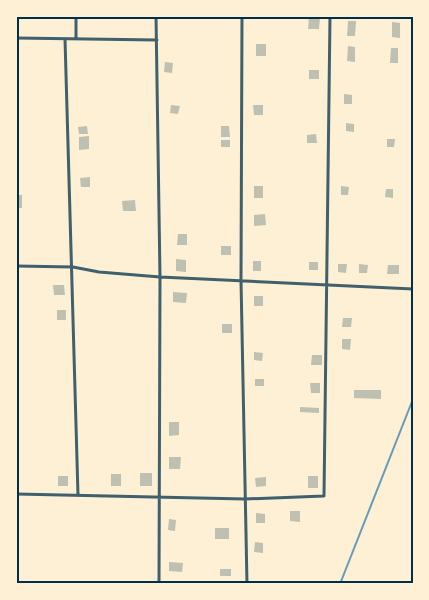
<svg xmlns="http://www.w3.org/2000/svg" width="429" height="600" viewBox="0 0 429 600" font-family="Overpass,sans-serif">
  <rect width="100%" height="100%" fill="#fdf0d5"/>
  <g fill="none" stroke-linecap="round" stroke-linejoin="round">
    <path stroke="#669bbc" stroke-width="2" d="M 340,584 L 413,399"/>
  </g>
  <path fill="#bec0b2" d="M 309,16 L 320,17 L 319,29 L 308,29 Z
    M 348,21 L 356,21 L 355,36 L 347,36 Z
    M 392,22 L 400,23 L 400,38 L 392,37 Z
    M 256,44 L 266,44 L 266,56 L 256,56 Z
    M 348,46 L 355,47 L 355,62 L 347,61 Z
    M 391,48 L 398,48 L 398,63 L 390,63 Z
    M 165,62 L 173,63 L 172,73 L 164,72 Z
    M 309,70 L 319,70 L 319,79 L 309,79 Z
    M 344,94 L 352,95 L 352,104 L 344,104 Z
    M 171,105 L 180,106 L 178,114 L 170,113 Z
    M 253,105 L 263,105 L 263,115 L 254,115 Z
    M 346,123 L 354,124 L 354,132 L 346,131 Z
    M 87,126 L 88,134 L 79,134 L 78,127 Z
    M 221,126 L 229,126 L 230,137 L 221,137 Z
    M 316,134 L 317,143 L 307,143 L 307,135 Z
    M 89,136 L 89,149 L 79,150 L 79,137 Z
    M 387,139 L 395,139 L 394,147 L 387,147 Z
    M 221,140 L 230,140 L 230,147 L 221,147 Z
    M 90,177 L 90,187 L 81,187 L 80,178 Z
    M 254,186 L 263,186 L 263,198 L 254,198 Z
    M 341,186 L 349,187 L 348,195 L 341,195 Z
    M 386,189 L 393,189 L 393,198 L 385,197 Z
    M 16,195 L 22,195 L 22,208 L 16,208 Z
    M 135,200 L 136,211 L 123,211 L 122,201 Z
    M 265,214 L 266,225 L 254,226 L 254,215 Z
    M 178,234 L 187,234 L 187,245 L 177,245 Z
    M 221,246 L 231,246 L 231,255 L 221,255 Z
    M 176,259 L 186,260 L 186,272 L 176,271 Z
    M 253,261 L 261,261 L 261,271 L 253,271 Z
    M 309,262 L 318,262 L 318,270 L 309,270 Z
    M 338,264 L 347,264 L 346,273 L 338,272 Z
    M 359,264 L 368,265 L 367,273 L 359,273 Z
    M 388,265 L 399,265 L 399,274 L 387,274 Z
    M 53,285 L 64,285 L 65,295 L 54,295 Z
    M 173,292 L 187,293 L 186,303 L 173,302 Z
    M 254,296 L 263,296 L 263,306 L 254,306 Z
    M 57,310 L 66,310 L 66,320 L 57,320 Z
    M 343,318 L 352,318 L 351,327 L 342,327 Z
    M 222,324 L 232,324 L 232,333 L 222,333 Z
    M 342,339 L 351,339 L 350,350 L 342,349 Z
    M 254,352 L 263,353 L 262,361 L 254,360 Z
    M 312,355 L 322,355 L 322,365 L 311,365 Z
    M 255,379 L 264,379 L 264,386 L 255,386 Z
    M 310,383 L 320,383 L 320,393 L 311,393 Z
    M 354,390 L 381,390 L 381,399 L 354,398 Z
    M 300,407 L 319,408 L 319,413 L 300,412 Z
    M 169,422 L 179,422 L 179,435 L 169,436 Z
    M 169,457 L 181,457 L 180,469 L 169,469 Z
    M 140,473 L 152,473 L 152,486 L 140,486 Z
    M 111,474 L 121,474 L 121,486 L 111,486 Z
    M 58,476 L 68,476 L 68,486 L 58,486 Z
    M 308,476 L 318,476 L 318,488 L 308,488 Z
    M 266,477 L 266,486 L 256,487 L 255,478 Z
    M 290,511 L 300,511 L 300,522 L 290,521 Z
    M 256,513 L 265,514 L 265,523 L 256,523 Z
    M 169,519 L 176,520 L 175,531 L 168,530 Z
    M 215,528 L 229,528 L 229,539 L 215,539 Z
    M 255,542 L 263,543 L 263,553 L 254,552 Z
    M 169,562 L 183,563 L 182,572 L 169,571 Z
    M 220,569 L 231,569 L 231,576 L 220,576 Z"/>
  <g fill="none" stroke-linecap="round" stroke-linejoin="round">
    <path stroke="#3f606c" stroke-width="3" d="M 156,16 L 160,277 L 159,584
      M 242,16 L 241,280 L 247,584
      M 16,38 L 157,40
      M 65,39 L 78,495
      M 76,39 L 76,16
      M 16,266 L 73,267 L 99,272 L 160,277 L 413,289
      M 16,494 L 245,499 L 324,496 L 330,16"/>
  </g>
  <rect width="429" height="600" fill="none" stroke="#fdf0d5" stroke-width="35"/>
  <rect x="18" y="18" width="394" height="564" fill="none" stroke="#003049" stroke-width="2"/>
</svg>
